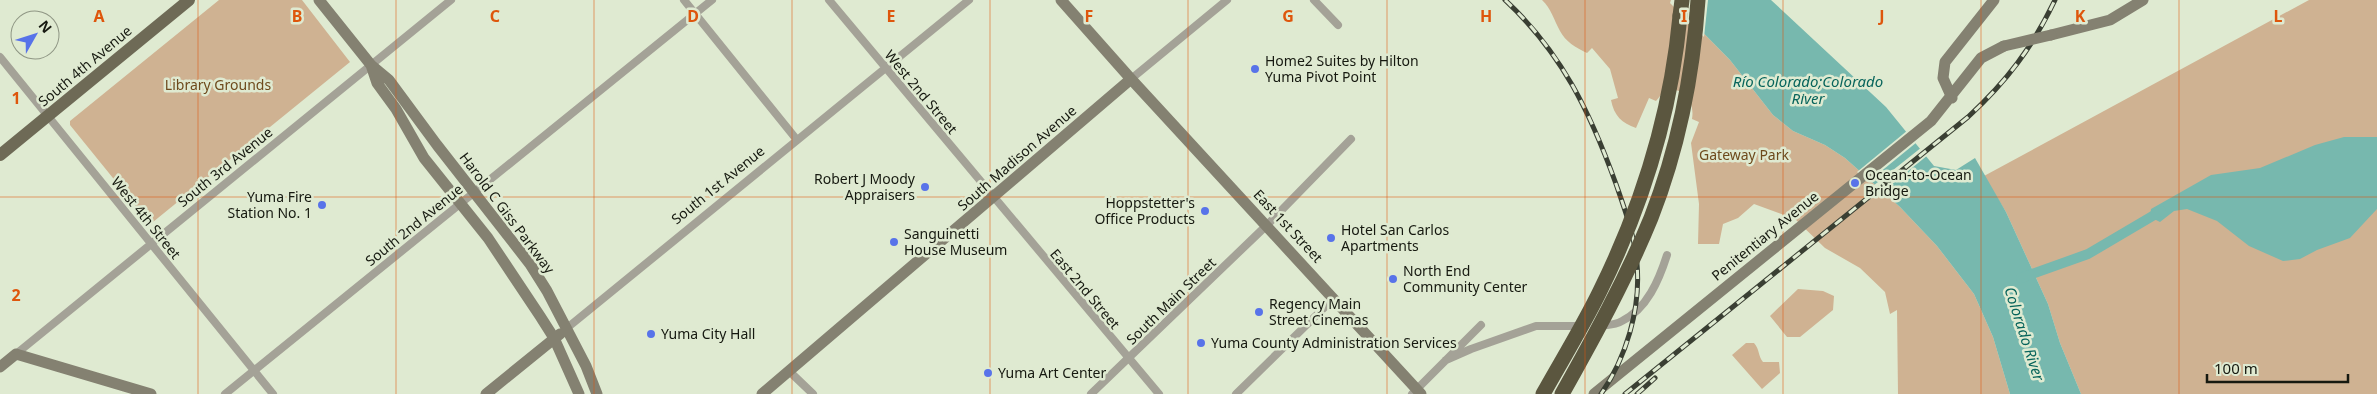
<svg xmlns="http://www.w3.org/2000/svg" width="2377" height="394" viewBox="0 0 2377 394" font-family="'Noto Sans',sans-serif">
  <rect width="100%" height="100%" fill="#dfead1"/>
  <path fill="#cfb292" d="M 219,0 L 302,0 L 350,62 L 153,222 L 147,220 L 70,125 L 70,121 Z
    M 1542,0 L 1671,0 L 1730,60 L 1773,115 L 1793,131 L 1825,145 L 1845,158 L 1900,207 L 1937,246 L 1974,294 L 1993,337 L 2010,394 L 1898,394 L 1897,310 L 1890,314 L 1885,292 L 1860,268 L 1825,248 L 1795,219 L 1754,204 L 1738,218 L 1723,224 L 1719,244 L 1698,244 L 1699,204 L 1691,143 L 1699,122 L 1692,119 C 1695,101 1684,87 1665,90 L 1656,101 L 1649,98 L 1636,128 C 1622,123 1614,116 1611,100 L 1618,98 L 1610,69 L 1592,48 L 1587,53 C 1576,48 1565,41 1560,31 C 1554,20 1551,8 1542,0 Z
    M 2309,0 L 2377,0 L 2377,394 L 2081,394 L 2060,343 L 2048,304 L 2006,212 L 1984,176 Z
    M 1798,289 L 1823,291 L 1834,296 L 1833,310 L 1800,337 L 1787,337 L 1770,316 Z
    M 1746,343 L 1754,343 C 1760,350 1758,356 1763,362 L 1779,362 L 1780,373 L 1762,389 L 1732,355 Z"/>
  <path fill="#77b8ae" d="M 1671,0 L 1771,0 L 1886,107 L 1934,166 L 1956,170 L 1975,158 L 2006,212 L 2048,304 L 2060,343 L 2081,394 L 2010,394 L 1993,337 L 1974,294 L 1937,246 L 1900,207 L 1845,158 L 1825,145 L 1793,131 L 1773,115 L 1730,60 Z
    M 2344,137 L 2377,137 L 2377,209 L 2350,238 L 2317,250 L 2300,259 L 2283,261 L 2249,246 L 2217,221 L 2187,209 L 2174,211 L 2160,222 L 2150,217 L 2151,209 L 2211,175 L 2260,168 L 2315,145 Z"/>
  <path fill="#dfead1" d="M 1671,0 L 1708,0 L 1704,37 L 1670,3 Z
    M 1908,130 L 1917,142 L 1868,182 L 1857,172 Z
    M 1922,147 L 1928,155 L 1881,193 L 1873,186 Z"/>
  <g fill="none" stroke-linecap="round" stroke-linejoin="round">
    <path stroke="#77b8ae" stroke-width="10" d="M 2021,278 L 2088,254 L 2161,211"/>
    <path stroke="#a4a297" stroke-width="8" d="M 684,0 L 797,140
      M 829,0 L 1159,394
      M 1314,0 L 1338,25
      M 0,57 L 273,394
      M 1131,79 L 1227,0
      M 1599,326 C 1607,325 1616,325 1622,321 C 1647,309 1659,280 1667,255
      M 567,328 L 969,0
      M 16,354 L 451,0
      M 1446,360 L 1471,349 L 1536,326 L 1583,326
      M 789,371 L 813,394
      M 225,394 L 712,0
      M 1091,394 L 1267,225 L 1351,139
      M 1236,394 L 1334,298
      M 1412,394 L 1481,325"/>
    <path stroke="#848171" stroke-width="11" d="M 319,0 L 371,65 L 389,80 L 437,145 L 530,264 L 547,291 L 586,366 L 597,394
      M 1061,0 L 1131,79 L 1421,394
      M 2051,35 L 2110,20 L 2143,0
      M 371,65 L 377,83 L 396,109 L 424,158 L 488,238 L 540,316 L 554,338 L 579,394
      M 1952,98 L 1943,78 L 1945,62 L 1994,0
      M 0,367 L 16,354 L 151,394
      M 486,394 L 560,334
      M 762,394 L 1131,79
      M 1594,394 L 1931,121 L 1981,58 L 2004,46"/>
    <path stroke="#6e6a56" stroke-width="12" d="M 0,155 L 189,0"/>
    <path stroke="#5b563f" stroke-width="15" d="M 1680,16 L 1682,0"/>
    <g stroke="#3a3f33" stroke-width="5">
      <path id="rail" d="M 1505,0 C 1562,53 1590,112 1616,184 C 1625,210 1635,237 1637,264 C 1641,309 1626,358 1601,394
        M 1625,394 L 1968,117 C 2007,81 2032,48 2055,0
        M 1637,394 L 1655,378"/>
    </g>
    <use href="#rail" stroke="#dfead1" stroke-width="3" stroke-dasharray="9" stroke-linecap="butt"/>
    <path stroke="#848171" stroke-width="11" d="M 2004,46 L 2051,35"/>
    <path stroke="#5b563f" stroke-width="15" d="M 1543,394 C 1562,360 1583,326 1600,291 C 1643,204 1671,112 1680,16
      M 1562,394 C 1594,337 1626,279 1651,218 C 1678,149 1693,74 1698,0"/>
  </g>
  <path fill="none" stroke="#de560c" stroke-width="1" stroke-opacity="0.55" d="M 198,0 L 198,394M 396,0 L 396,394M 594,0 L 594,394M 792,0 L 792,394M 990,0 L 990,394M 1188,0 L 1188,394M 1387,0 L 1387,394M 1585,0 L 1585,394M 1783,0 L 1783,394M 1981,0 L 1981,394M 2179,0 L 2179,394M 0,197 L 2377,197"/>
  <g fill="#5873e9" stroke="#dfead1" stroke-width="2">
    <circle cx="1255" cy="69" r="5"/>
    <circle cx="1855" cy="183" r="5"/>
    <circle cx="925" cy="187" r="5"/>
    <circle cx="322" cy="205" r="5"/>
    <circle cx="1205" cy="211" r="5"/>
    <circle cx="1331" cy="238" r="5"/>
    <circle cx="894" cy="242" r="5"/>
    <circle cx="1393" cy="279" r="5"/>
    <circle cx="1259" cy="312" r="5"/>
    <circle cx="651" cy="334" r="5"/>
    <circle cx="1201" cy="343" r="5"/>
    <circle cx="988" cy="373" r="5"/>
  </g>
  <g text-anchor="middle" stroke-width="5" stroke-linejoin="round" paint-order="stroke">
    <g font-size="14" fill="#161910" stroke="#dfead1" text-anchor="start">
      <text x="1265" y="66">Home2 Suites by Hilton<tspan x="1265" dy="16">Yuma Pivot Point</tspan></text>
      <text x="1865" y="180">Ocean-to-Ocean<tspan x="1865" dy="16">Bridge</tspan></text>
      <text x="915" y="184" text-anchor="end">Robert J Moody<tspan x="915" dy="16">Appraisers</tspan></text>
      <text x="312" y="202" text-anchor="end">Yuma Fire<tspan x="312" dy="16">Station No. 1</tspan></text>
      <text x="1195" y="208" text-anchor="end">Hoppstetter's<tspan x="1195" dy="16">Office Products</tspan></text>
      <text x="1341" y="235">Hotel San Carlos<tspan x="1341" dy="16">Apartments</tspan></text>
      <text x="904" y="239">Sanguinetti<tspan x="904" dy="16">House Museum</tspan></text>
      <text x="1403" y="276">North End<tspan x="1403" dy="16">Community Center</tspan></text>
      <text x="1269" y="309">Regency Main<tspan x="1269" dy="16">Street Cinemas</tspan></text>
      <text x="661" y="339">Yuma City Hall</text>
      <text x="1211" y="348">Yuma County Administration Services</text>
      <text x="998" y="378">Yuma Art Center</text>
    </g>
    <g font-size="14" fill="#161910" stroke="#dfead1">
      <text transform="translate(85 66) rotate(-40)" y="5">South 4th Avenue</text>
      <text transform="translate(921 92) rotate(50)" y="5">West 2nd Street</text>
      <text transform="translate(1017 158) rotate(-41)" y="5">South Madison Avenue</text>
      <text transform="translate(225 167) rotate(-39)" y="5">South 3rd Avenue</text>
      <text transform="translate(718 185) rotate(-39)" y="5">South 1st Avenue</text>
      <text transform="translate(507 213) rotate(53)" y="5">Harold C Giss Parkway</text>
      <text transform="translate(146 218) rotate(51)" y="5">West 4th Street</text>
      <text transform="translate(414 225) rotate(-39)" y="5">South 2nd Avenue</text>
      <text transform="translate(1288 226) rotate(47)" y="5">East 1st Street</text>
      <text transform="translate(1765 236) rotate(-39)" y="5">Penitentiary Avenue</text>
      <text transform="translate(1085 289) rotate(50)" y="5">East 2nd Street</text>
      <text transform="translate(1171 301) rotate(-44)" y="5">South Main Street</text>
    </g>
    <g font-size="14" fill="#6e4a1c" stroke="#dfead1">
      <text x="218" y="90">Library Grounds</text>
      <text x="1744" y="160">Gateway Park</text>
    </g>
    <g font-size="15" font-style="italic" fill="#07645b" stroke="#dfead1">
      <text x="1808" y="87">Río Colorado;Colorado<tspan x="1808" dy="17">River</tspan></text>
      <text transform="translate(2024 334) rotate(72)" y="5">Colorado River</text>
    </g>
  </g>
  <g font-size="16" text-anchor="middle" font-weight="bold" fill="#de560c" stroke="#dfead1" stroke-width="5" stroke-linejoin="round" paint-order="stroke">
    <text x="99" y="22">A</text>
    <text x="297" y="22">B</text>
    <text x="495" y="22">C</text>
    <text x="693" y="22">D</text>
    <text x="891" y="22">E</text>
    <text x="1089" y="22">F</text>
    <text x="1288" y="22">G</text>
    <text x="1486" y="22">H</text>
    <text x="1684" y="22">I</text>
    <text x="1882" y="22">J</text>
    <text x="2080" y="22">K</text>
    <text x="2278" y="22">L</text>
    <text x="16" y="104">1</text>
    <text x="16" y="301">2</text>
  </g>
  <g transform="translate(35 35) rotate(51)"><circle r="24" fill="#dfead1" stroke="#8f9684"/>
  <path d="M0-4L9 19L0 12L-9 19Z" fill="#5873e9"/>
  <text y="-8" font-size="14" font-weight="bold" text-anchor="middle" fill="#161910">N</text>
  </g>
  <path d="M2207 374v8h141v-8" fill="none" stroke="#161910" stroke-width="2.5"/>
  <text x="2214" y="374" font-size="15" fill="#161910" stroke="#dfead1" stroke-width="4" paint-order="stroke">100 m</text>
</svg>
